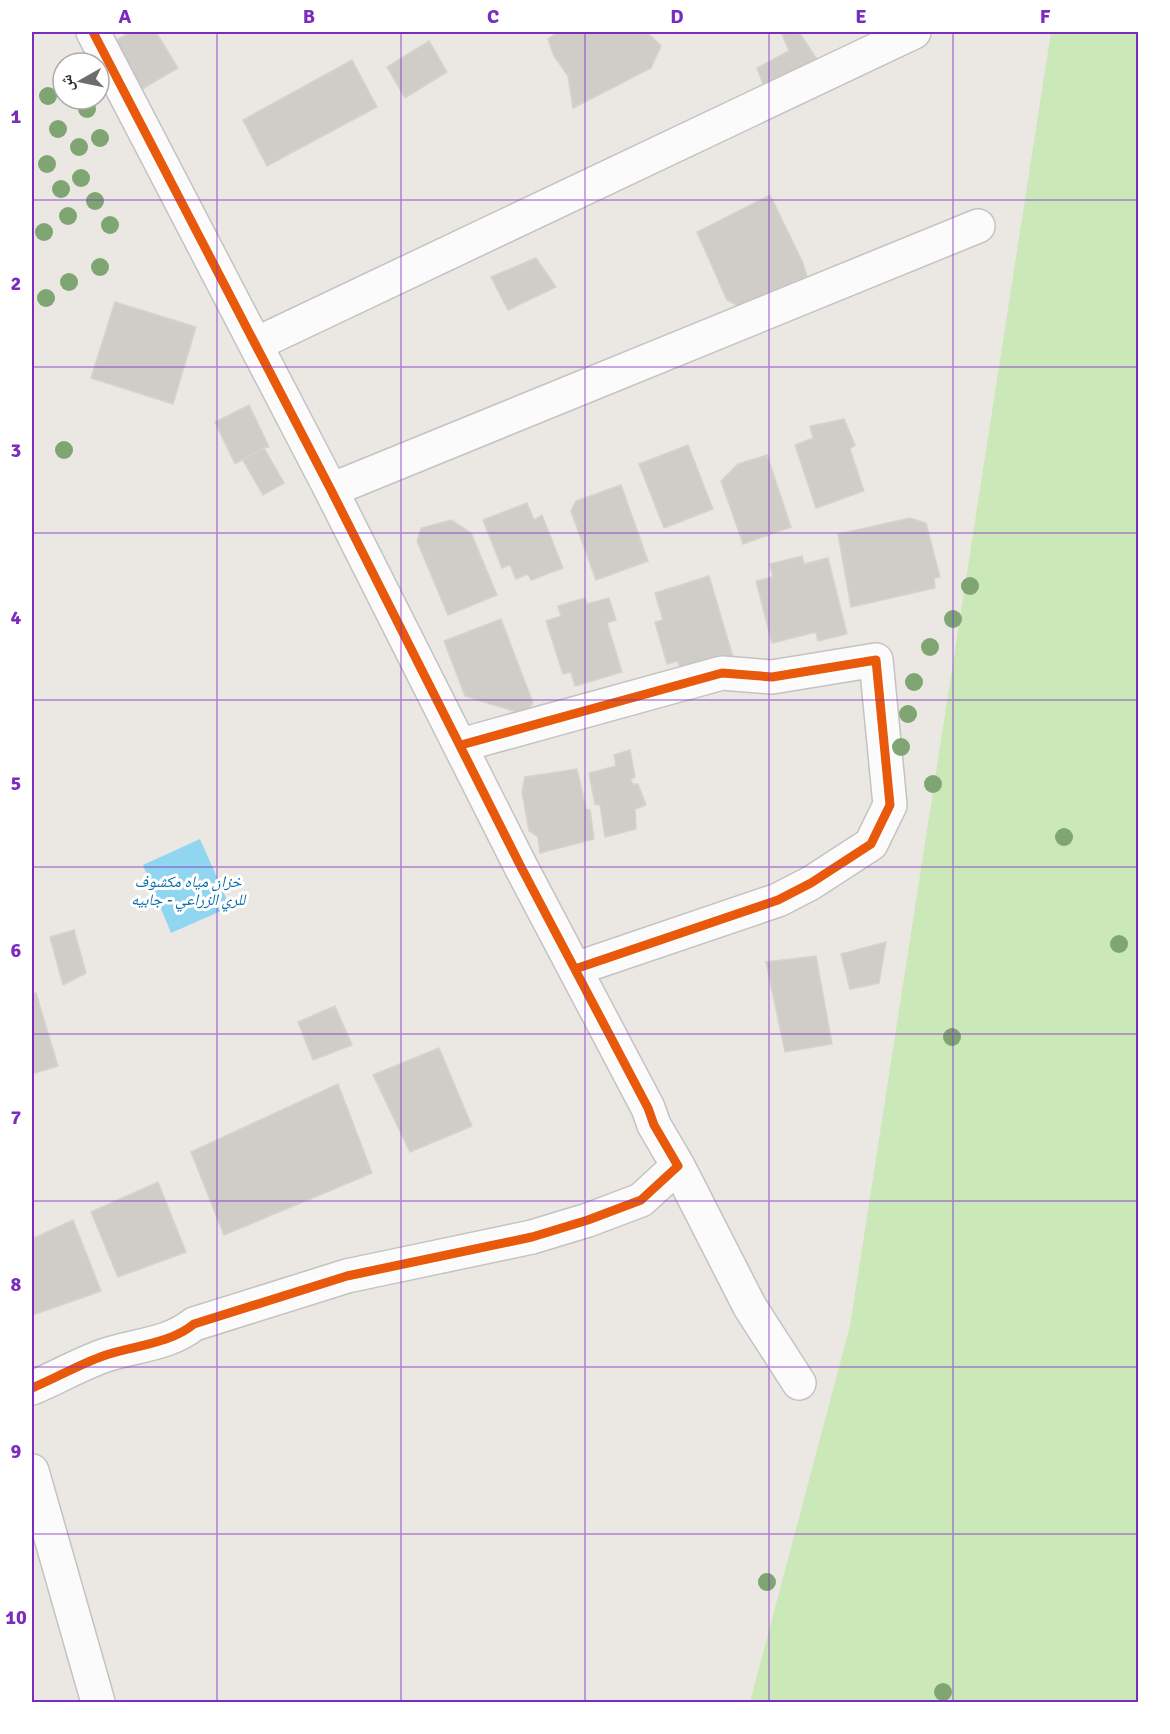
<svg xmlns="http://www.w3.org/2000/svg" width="1170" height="1734" viewBox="0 0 1170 1734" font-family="Signika,'Noto Naskh Arabic',sans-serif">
  <rect width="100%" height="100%" fill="#ebe7e2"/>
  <path fill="#cbe8b9" d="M 1051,32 L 1138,32 L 1138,1702 L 750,1702 L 850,1326 Z"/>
  <path fill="#91d6f1" d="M 200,839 L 230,907 L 171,933 L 143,865 Z"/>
  <path fill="#d0cdc9" stroke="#d6d3ce" stroke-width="1.5" d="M 131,32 L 156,32 L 178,68 L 139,91 L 111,43 Z
    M 558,32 L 647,32 L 661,46 L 651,68 L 573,108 L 568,76 L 554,56 L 548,39 Z
    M 785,32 L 799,32 L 818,61 L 764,87 L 757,68 L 789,51 L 782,34 Z
    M 429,41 L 447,72 L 405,98 L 387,67 Z
    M 352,60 L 377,107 L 267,166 L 243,120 Z
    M 770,195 L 803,263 L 807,277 L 740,307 L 727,300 L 697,232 Z
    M 536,258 L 556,287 L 508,310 L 491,277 Z
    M 115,302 L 196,327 L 173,404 L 91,378 Z
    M 249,405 L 269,447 L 264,448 L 235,464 L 215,422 Z
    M 844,419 L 855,445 L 850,449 L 864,491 L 816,508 L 795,445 L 813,438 L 810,426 Z
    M 688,445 L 713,509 L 664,528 L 639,464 Z
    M 264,448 L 284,483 L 263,495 L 243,460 Z
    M 767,455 L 791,527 L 743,544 L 721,481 L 738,464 Z
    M 621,485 L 648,561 L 596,580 L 571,511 L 576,501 Z
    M 527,503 L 534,520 L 542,515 L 563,568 L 531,580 L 528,574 L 516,579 L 510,565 L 502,568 L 483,520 Z
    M 910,518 L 926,523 L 940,577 L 934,578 L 935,588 L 851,607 L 838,534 Z
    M 451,520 L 471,533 L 497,595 L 448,615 L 417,541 L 421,528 Z
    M 802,556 L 804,564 L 828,558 L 847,634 L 818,641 L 816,632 L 772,643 L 756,581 L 773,577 L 770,564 Z
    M 709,576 L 733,657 L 681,673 L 678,661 L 667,664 L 655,622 L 663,620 L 655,593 Z
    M 585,598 L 587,604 L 609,598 L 616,620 L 607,623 L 622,672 L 575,686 L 571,672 L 563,674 L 546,621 L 561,616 L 558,606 Z
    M 501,619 L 533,703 L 523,714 L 465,696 L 444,641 Z
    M 630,750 L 635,777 L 630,780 L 633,784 L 638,784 L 646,805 L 635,809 L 636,829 L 605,837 L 600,805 L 595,804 L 589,773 L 616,766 L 614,755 Z
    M 577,769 L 586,809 L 590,810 L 594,839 L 540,853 L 538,837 L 529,831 L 522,792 L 525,777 Z
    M 74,930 L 86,973 L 63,985 L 50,937 Z
    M 886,942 L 879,983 L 850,989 L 841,954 Z
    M 816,956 L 832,1044 L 785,1052 L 766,962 Z
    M 36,993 L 58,1066 L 32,1074 L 32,994 Z
    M 335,1006 L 352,1045 L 313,1060 L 298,1022 Z
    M 439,1048 L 472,1126 L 410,1152 L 373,1075 Z
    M 338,1084 L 372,1173 L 224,1235 L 191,1152 Z
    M 158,1182 L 186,1252 L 118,1277 L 91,1212 Z
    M 73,1220 L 101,1291 L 33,1315 L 32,1239 Z"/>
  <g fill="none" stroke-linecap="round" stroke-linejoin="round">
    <g stroke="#c4c3c3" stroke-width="36">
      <path id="street" d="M 256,344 L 914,32
        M 331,490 L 978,226
        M 461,745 L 722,673 L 772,677 L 876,660 L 890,805 L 871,844 L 811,883 L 778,900 L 575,969
        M 678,1166 L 750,1307 L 799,1383
        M 32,1388 C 56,1378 78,1365 103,1356 C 134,1345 168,1345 194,1324 L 347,1276 L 532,1237 L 588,1220 L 641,1200 L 678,1166 L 654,1125 L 648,1108 L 521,867 L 331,490 L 93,32
        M 32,1471 L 98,1702"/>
    </g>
    <use href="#street" stroke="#fcfbfb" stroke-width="33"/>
    <g stroke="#fff" stroke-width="13">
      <path id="cycleway" d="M 461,745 L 722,673 L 772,677 L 876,660 L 890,805 L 871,844 L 811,883 L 778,900 L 575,969
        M 32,1388 C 56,1378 78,1365 103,1356 C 134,1345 168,1345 194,1324 L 347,1276 L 532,1237 L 588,1220 L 641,1200 L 678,1166 L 654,1125 L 648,1108 L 521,867 L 331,490 L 93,32"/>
    </g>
    <use href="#cycleway" stroke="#e8590c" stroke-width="9"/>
  </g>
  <g fill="#7fa672">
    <circle cx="48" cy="96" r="9"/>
    <circle cx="87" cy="109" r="9"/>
    <circle cx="58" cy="129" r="9"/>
    <circle cx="100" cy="138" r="9"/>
    <circle cx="79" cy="147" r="9"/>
    <circle cx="47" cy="164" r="9"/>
    <circle cx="81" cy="178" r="9"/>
    <circle cx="61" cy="189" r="9"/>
    <circle cx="95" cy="201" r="9"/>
    <circle cx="68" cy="216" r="9"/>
    <circle cx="110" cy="225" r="9"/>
    <circle cx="44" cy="232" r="9"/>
    <circle cx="100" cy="267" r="9"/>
    <circle cx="69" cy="282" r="9"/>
    <circle cx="46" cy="298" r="9"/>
    <circle cx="64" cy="450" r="9"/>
    <circle cx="970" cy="586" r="9"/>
    <circle cx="953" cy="619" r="9"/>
    <circle cx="930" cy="647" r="9"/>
    <circle cx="914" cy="682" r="9"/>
    <circle cx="908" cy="714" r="9"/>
    <circle cx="901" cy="747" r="9"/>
    <circle cx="933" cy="784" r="9"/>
    <circle cx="1064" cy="837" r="9"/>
    <circle cx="1119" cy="944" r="9"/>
    <circle cx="952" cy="1037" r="9"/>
    <circle cx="767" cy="1582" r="9"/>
    <circle cx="943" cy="1692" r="9"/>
  </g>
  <path fill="none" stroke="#7b2cbf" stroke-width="1.5" stroke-opacity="0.55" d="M 217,32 L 217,1702M 401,32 L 401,1702M 585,32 L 585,1702M 769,32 L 769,1702M 953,32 L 953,1702M 32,200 L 1138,200M 32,367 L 1138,367M 32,533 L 1138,533M 32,700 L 1138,700M 32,867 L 1138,867M 32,1034 L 1138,1034M 32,1201 L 1138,1201M 32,1367 L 1138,1367M 32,1534 L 1138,1534"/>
  <g text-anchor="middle" stroke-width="6" stroke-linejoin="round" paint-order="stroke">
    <g font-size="16" font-style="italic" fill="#056ca8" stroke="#fff">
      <text x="188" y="887">خزان مياه مكشوف<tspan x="188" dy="18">للري الزراعي - جابيه</tspan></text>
    </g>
  </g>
  <rect width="1170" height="1734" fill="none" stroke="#ffffff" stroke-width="66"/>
  <g transform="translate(81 81) rotate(261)"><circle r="28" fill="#ffffff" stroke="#ababab" stroke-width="1.5"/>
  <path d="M0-4.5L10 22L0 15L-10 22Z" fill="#6f6d6c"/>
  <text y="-9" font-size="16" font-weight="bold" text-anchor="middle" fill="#2c2c2c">ش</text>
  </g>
  <rect x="33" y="33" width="1104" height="1668" fill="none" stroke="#7b2cbf" stroke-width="2"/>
  <g font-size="20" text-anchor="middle" font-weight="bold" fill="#7b2cbf">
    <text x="125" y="23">A</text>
    <text x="309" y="23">B</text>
    <text x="493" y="23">C</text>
    <text x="677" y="23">D</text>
    <text x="861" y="23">E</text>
    <text x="1045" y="23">F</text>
    <text x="16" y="123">1</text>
    <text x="16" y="290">2</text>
    <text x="16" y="457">3</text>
    <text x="16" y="624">4</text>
    <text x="16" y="790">5</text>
    <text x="16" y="957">6</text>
    <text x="16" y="1124">7</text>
    <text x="16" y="1291">8</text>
    <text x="16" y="1458">9</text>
    <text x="16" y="1624">10</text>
  </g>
</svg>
